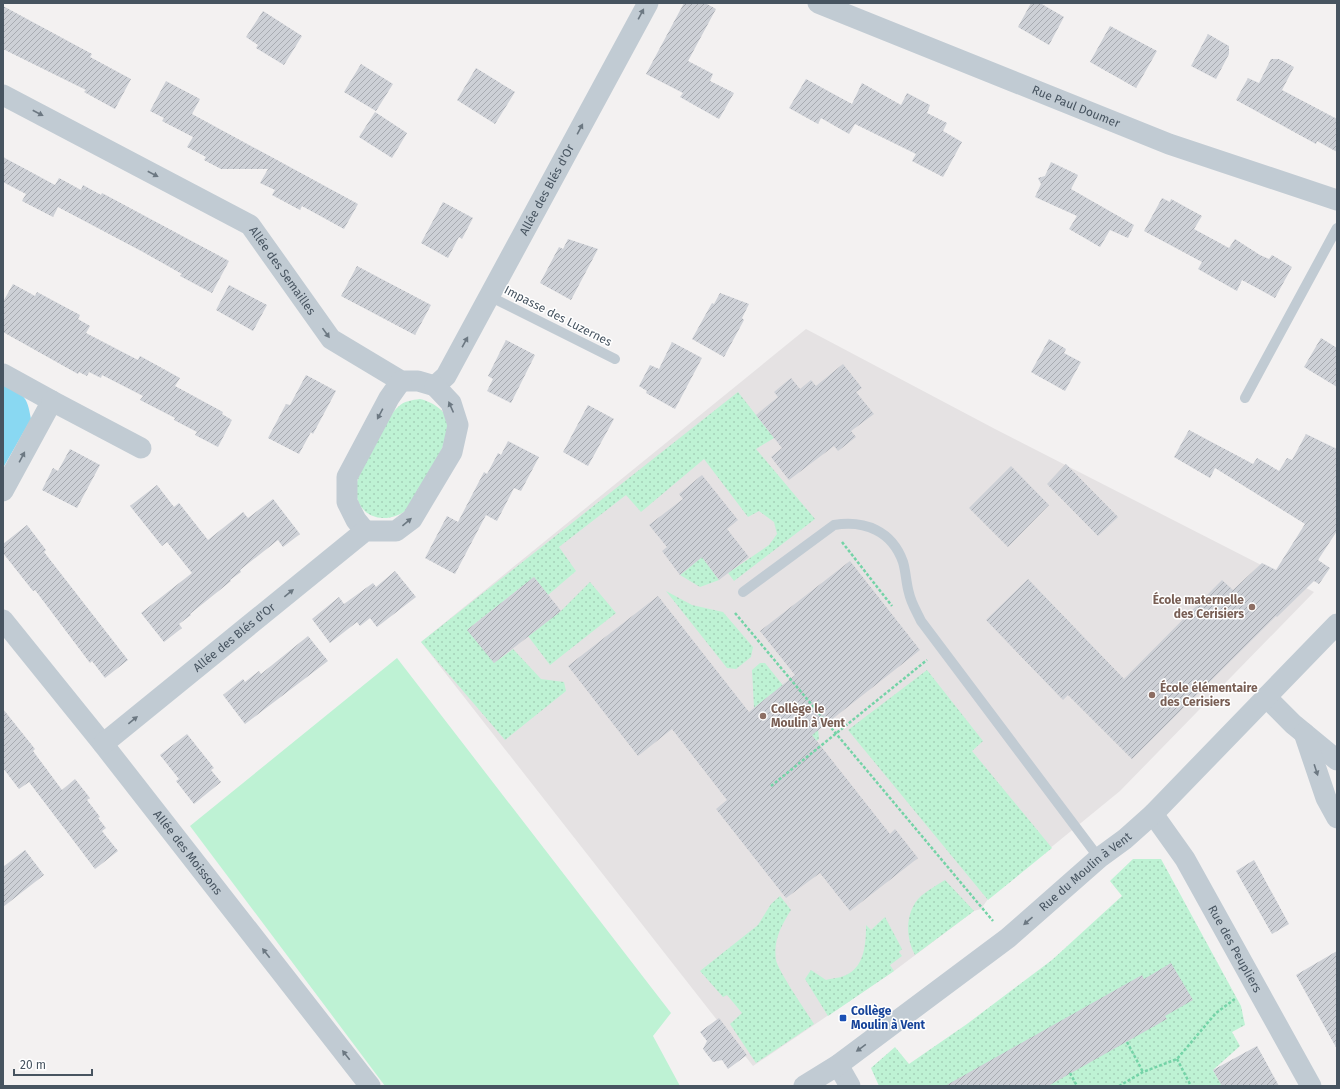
<svg xmlns="http://www.w3.org/2000/svg" width="1340" height="1089" viewBox="0 0 1340 1089" font-family="'Fira Sans',sans-serif">
  <defs>
    <pattern id="grass-dots" width="8" height="8" patternUnits="userSpaceOnUse"><rect width="8" height="8" fill="#bef2d4"/><path d="M2 2h.1M6 6h.1" fill="none" stroke="#a5d1b9" stroke-width="1.8" stroke-linecap="round"/></pattern>
    <pattern id="building-hatch" width="6" height="6" patternUnits="userSpaceOnUse"><rect width="6" height="6" fill="#cdd0d6"/><path d="M-1 1l2-2M0 6l6-6M5 7l2-2" fill="none" stroke="#a8abb1"/></pattern>
  </defs>
  <rect width="100%" height="100%" fill="#f3f1f1"/>
  <path fill="#e5e2e3" d="M 806,329 L 995,429 L 1314,592 L 1120,791 L 988,899 L 981,909 L 974,911 L 894,971 L 753,1066 L 421,642 Z"/>
  <path fill="url(#grass-dots)" d="M 738,392 L 774,438 L 756,449 L 815,519 L 734,581 L 728,573 L 769,545 L 777,534 L 774,522 L 759,511 L 748,517 L 704,459 L 641,512 L 626,495 L 559,547 L 576,571 L 548,595 L 534,577 L 468,629 L 494,663 L 513,649 L 541,679 L 564,682 L 566,691 L 505,740 L 421,642 Z
    M 420,399 C 432,402 447,410 448,424 C 451,442 418,491 408,509 C 387,526 356,519 356,488 C 356,476 388,415 398,407 C 404,401 412,400 420,399 Z
    M 702,557 L 719,580 L 700,587 L 680,575 Z
    M 590,582 L 616,613 L 550,665 L 528,636 L 561,611 Z
    M 666,591 L 692,605 L 723,612 L 753,647 L 751,657 L 736,669 L 727,668 Z
    M 760,663 L 765,663 L 818,729 L 819,739 L 795,756 L 771,694 L 754,708 L 752,670 Z
    M 927,670 L 983,741 L 972,751 L 1052,848 L 988,900 L 848,730 Z
    M 1133,859 L 1161,859 L 1241,1006 L 1245,1025 L 1232,1032 L 1240,1046 L 1213,1070 L 1222,1086 L 879,1086 L 871,1068 L 895,1047 L 909,1064 L 967,1024 L 1052,960 L 1122,896 L 1110,881 Z
    M 945,880 L 974,911 L 915,955 C 905,937 905,911 921,896 C 928,890 937,885 945,880 Z
    M 780,896 L 791,910 C 781,926 773,941 776,960 C 777,969 807,1013 814,1024 L 756,1063 L 730,1024 L 742,1013 L 727,995 L 723,997 L 700,971 L 758,925 L 771,904 Z
    M 885,917 L 902,949 L 899,952 L 902,956 L 890,965 L 894,971 L 828,1016 L 805,979 L 811,970 L 826,980 C 833,978 842,978 848,974 C 865,965 866,942 866,925 L 871,930 Z"/>
  <path fill="#bef2d4" d="M 397,658 L 671,1013 L 653,1036 L 680,1086 L 385,1086 L 190,826 Z"/>
  <path fill="#89d8f2" d="M 3,385 C 24,395 27,395 31,419 L 3,468 Z"/>
  <path fill="url(#building-hatch)" d="M 684,3 L 705,3 L 716,9 L 688,61 L 713,74 L 710,81 L 734,93 L 719,119 L 680,97 L 683,93 L 646,74 Z
    M 1031,3 L 1040,3 L 1064,17 L 1049,45 L 1018,27 Z
    M 3,6 L 92,54 L 90,57 L 131,79 L 115,109 L 84,92 L 86,90 L 3,49 Z
    M 263,11 L 302,36 L 284,65 L 256,48 L 258,45 L 246,37 Z
    M 1110,26 L 1157,51 L 1136,88 L 1090,62 Z
    M 1208,34 L 1229,46 L 1229,54 L 1216,79 L 1191,66 Z
    M 1271,59 L 1279,59 L 1294,67 L 1282,90 L 1337,119 L 1337,152 L 1317,141 L 1316,144 L 1236,100 L 1248,78 L 1259,83 Z
    M 361,64 L 393,84 L 376,111 L 344,92 Z
    M 476,68 L 515,92 L 495,124 L 457,100 Z
    M 806,79 L 852,104 L 862,83 L 901,105 L 907,93 L 930,105 L 927,113 L 947,123 L 943,131 L 962,142 L 943,177 L 912,161 L 916,154 L 855,124 L 849,134 L 821,118 L 818,124 L 789,108 Z
    M 166,81 L 200,99 L 192,114 L 358,204 L 344,229 L 302,206 L 300,210 L 272,195 L 275,190 L 260,183 L 268,169 L 221,169 L 204,160 L 206,157 L 187,147 L 193,137 L 162,121 L 164,118 L 150,111 Z
    M 375,112 L 407,133 L 392,158 L 359,137 Z
    M 3,157 L 55,185 L 59,178 L 81,190 L 83,185 L 101,195 L 102,193 L 229,261 L 212,293 L 180,276 L 182,274 L 143,252 L 58,207 L 53,217 L 22,201 L 26,194 L 3,182 Z
    M 1051,162 L 1078,175 L 1071,189 L 1134,225 L 1128,238 L 1110,230 L 1100,247 L 1069,229 L 1077,216 L 1035,197 L 1041,184 L 1038,178 L 1045,176 Z
    M 1162,198 L 1170,202 L 1171,199 L 1202,216 L 1194,229 L 1229,248 L 1235,239 L 1260,255 L 1269,259 L 1272,255 L 1292,267 L 1275,298 L 1242,280 L 1237,291 L 1198,269 L 1202,262 L 1144,231 Z
    M 443,202 L 473,218 L 462,239 L 459,237 L 448,258 L 421,243 Z
    M 568,239 L 598,249 L 571,300 L 540,283 L 559,247 L 563,249 Z
    M 357,266 L 431,305 L 415,335 L 341,296 Z
    M 13,284 L 35,296 L 37,292 L 80,315 L 78,319 L 90,326 L 86,333 L 138,360 L 140,356 L 180,378 L 175,386 L 223,412 L 222,414 L 232,420 L 218,447 L 195,435 L 197,432 L 174,420 L 175,418 L 140,400 L 143,396 L 102,375 L 101,378 L 89,372 L 87,376 L 79,372 L 78,374 L 3,332 L 3,302 Z
    M 229,285 L 267,305 L 253,331 L 216,310 Z
    M 720,293 L 749,304 L 742,318 L 744,320 L 724,357 L 692,339 L 712,303 L 714,304 Z
    M 1321,338 L 1337,348 L 1337,387 L 1304,367 Z
    M 1049,339 L 1066,349 L 1064,353 L 1081,362 L 1065,391 L 1031,372 Z
    M 506,340 L 535,355 L 511,403 L 487,391 L 493,379 L 488,376 Z
    M 672,342 L 702,358 L 675,409 L 646,393 L 647,391 L 639,386 L 650,365 L 659,369 Z
    M 843,364 L 862,388 L 856,392 L 874,414 L 851,431 L 856,437 L 838,451 L 834,446 L 789,480 L 771,457 L 782,448 L 756,415 L 778,397 L 774,392 L 791,378 L 800,389 L 811,380 L 816,386 Z
    M 306,375 L 336,391 L 313,434 L 311,432 L 299,454 L 268,438 L 286,404 L 290,405 Z
    M 588,405 L 614,419 L 588,466 L 563,452 Z
    M 1189,430 L 1253,464 L 1257,458 L 1279,471 L 1287,458 L 1292,460 L 1306,434 L 1337,449 L 1337,531 L 1318,560 L 1330,568 L 1319,584 L 1314,581 L 1277,617 L 1276,616 L 1132,759 L 1068,695 L 1063,700 L 986,620 L 1028,579 L 1124,679 L 1222,580 L 1233,590 L 1262,563 L 1276,570 L 1305,524 L 1215,468 L 1210,478 L 1174,457 Z
    M 508,441 L 539,457 L 521,491 L 514,488 L 497,521 L 486,515 L 455,574 L 425,558 L 447,516 L 458,522 L 484,472 L 487,474 L 498,453 L 501,455 Z
    M 70,449 L 100,465 L 77,508 L 42,490 L 53,468 L 58,471 Z
    M 1066,464 L 1118,517 L 1098,536 L 1047,484 Z
    M 1011,466 L 1049,505 L 1008,547 L 969,508 Z
    M 702,475 L 738,520 L 727,529 L 749,557 L 719,580 L 702,557 L 680,575 L 662,551 L 667,547 L 649,525 L 683,499 L 679,494 Z
    M 157,485 L 174,507 L 179,503 L 208,540 L 243,512 L 248,518 L 273,499 L 300,534 L 283,547 L 278,540 L 240,570 L 241,572 L 230,580 L 231,581 L 190,614 L 191,615 L 179,624 L 182,628 L 164,642 L 141,613 L 192,573 L 167,542 L 162,546 L 130,506 Z
    M 27,525 L 46,550 L 44,552 L 128,660 L 105,678 L 92,661 L 90,663 L 35,590 L 33,591 L 3,553 L 3,544 Z
    M 850,561 L 920,650 L 812,735 L 890,834 L 895,829 L 918,858 L 850,911 L 820,873 L 786,898 L 716,809 L 727,800 L 672,729 L 638,756 L 568,666 L 658,596 L 749,712 L 795,675 L 760,631 Z
    M 395,571 L 416,597 L 377,627 L 370,618 L 360,626 L 357,622 L 330,643 L 312,619 L 339,597 L 344,604 L 373,583 L 376,587 Z
    M 534,577 L 561,611 L 494,663 L 467,630 Z
    M 308,636 L 328,661 L 245,724 L 223,695 L 243,679 L 245,682 L 259,671 L 261,674 Z
    M 3,709 L 35,749 L 33,751 L 62,790 L 75,779 L 90,798 L 87,800 L 100,817 L 98,818 L 106,828 L 102,831 L 118,851 L 95,869 L 29,782 L 19,789 L 3,768 Z
    M 187,734 L 214,768 L 211,770 L 221,782 L 194,804 L 176,781 L 179,779 L 160,755 Z
    M 25,850 L 44,875 L 3,907 L 3,867 Z
    M 1254,860 L 1289,924 L 1272,934 L 1236,871 Z
    M 1337,951 L 1337,1049 L 1296,975 Z
    M 1171,963 L 1193,1000 L 1165,1016 L 1167,1019 L 1048,1086 L 945,1086 L 1142,975 L 1144,979 Z
    M 719,1018 L 747,1055 L 728,1069 L 722,1060 L 713,1062 L 703,1049 L 707,1041 L 700,1032 Z
    M 1257,1046 L 1279,1086 L 1222,1086 L 1213,1070 Z"/>
  <g fill="none" stroke-linecap="round" stroke-linejoin="round">
    <path stroke="#74d3a7" stroke-width="2.5" stroke-dasharray="3 2" stroke-linecap="butt" d="M 842,542 L 892,606
      M 735,613 L 993,921
      M 771,786 L 927,660
      M 1127,1042 L 1143,1072
      M 1177,1059 L 1191,1086
      M 1070,1073 L 1077,1086
      M 1119,1086 L 1143,1072 L 1177,1059 L 1216,1013 L 1236,998"/>
    <path stroke="#c1cbd3" stroke-width="10" d="M 489,296 L 615,359
      M 1245,398 L 1337,228
      M 743,592 L 834,525 C 865,520 892,531 903,562 C 906,572 906,583 909,593 C 911,603 917,612 921,621 L 1099,858"/>
    <g stroke="#c1cbd3" stroke-width="21">
      <path id="s1" d="M 818,3 L 1169,144 L 1337,200"/>
      <path id="s2" d="M 3,95 L 250,225 L 331,339 L 401,381 L 418,381 L 435,386 L 446,376 L 648,3"/>
      <path d="M 3,374 L 52,401 L 3,491"/>
      <path d="M 52,401 L 141,448"/>
      <path d="M 365,531 L 356,520 L 347,502 L 347,477 L 389,398 L 401,381"/>
      <path id="s3" d="M 3,620 L 103,744 L 370,1086"/>
      <path d="M 1266,697 L 1293,724 L 1337,760"/>
      <path d="M 1304,733 L 1326,798 L 1337,818"/>
      <path id="s4" d="M 103,744 L 365,531 L 396,531 L 412,519 L 452,452 L 458,425 L 451,403 L 435,386"/>
      <path id="s5" d="M 1153,814 L 1185,859 L 1311,1086"/>
      <path d="M 838,1065 L 850,1086"/>
      <path id="s6" d="M 804,1086 L 838,1065 L 1008,938 L 1099,858 L 1125,839 L 1153,814 L 1337,624"/>
    </g>
  </g>
  <defs><path id="oneway-solid" d="M-6-.8H1V-3.2L6.5 0L1 3.2V.8H-6Z"/></defs>
  <g fill="#6c7882">
    <use href="#oneway-solid" transform="translate(641 14) rotate(-62)"/>
    <use href="#oneway-solid" transform="translate(38 113) rotate(28)"/>
    <use href="#oneway-solid" transform="translate(580 129) rotate(-62)"/>
    <use href="#oneway-solid" transform="translate(153 174) rotate(28)"/>
    <use href="#oneway-solid" transform="translate(326 333) rotate(54)"/>
    <use href="#oneway-solid" transform="translate(465 342) rotate(-61)"/>
    <use href="#oneway-solid" transform="translate(451 407) rotate(-114)"/>
    <use href="#oneway-solid" transform="translate(380 414) rotate(118)"/>
    <use href="#oneway-solid" transform="translate(22 457) rotate(-62)"/>
    <use href="#oneway-solid" transform="translate(407 522) rotate(-40)"/>
    <use href="#oneway-solid" transform="translate(289 593) rotate(-39)"/>
    <use href="#oneway-solid" transform="translate(133 720) rotate(-39)"/>
    <use href="#oneway-solid" transform="translate(1316 770) rotate(72)"/>
    <use href="#oneway-solid" transform="translate(1028 921) rotate(139)"/>
    <use href="#oneway-solid" transform="translate(266 953) rotate(-128)"/>
    <use href="#oneway-solid" transform="translate(861 1048) rotate(144)"/>
    <use href="#oneway-solid" transform="translate(346 1055) rotate(-128)"/>
  </g>
  <g fill="#8d6e63" stroke="#fff" stroke-width="1.5">
    <circle cx="1252" cy="607" r="4"/>
    <circle cx="1152" cy="695" r="4"/>
    <circle cx="763" cy="716" r="4"/>
  </g>
  <rect fill="#1a4fb4" stroke="#fff" stroke-width="1.5" x="839" y="1014" width="8" height="8" rx="2"/>
  <g text-anchor="middle" stroke-width="3" stroke-linejoin="round" paint-order="stroke">
    <g font-size="12" fill="#475460" stroke="#fff">
      <text dy="4" stroke="none"><textPath href="#s1" startOffset="278">Rue Paul Doumer</textPath></text>
      <text dy="4" stroke="none"><textPath href="#s2" startOffset="762">Allée des Blés d'Or</textPath></text>
      <text dy="4" stroke="none"><textPath href="#s2" startOffset="335">Allée des Semailles</textPath></text>
      <text transform="translate(558 316) rotate(27)" y="4">Impasse des Luzernes</text>
      <text dy="4" stroke="none"><textPath href="#s4" startOffset="169">Allée des Blés d'Or</textPath></text>
      <text dy="4" stroke="none"><textPath href="#s3" startOffset="297">Allée des Moissons</textPath></text>
      <text dy="4" stroke="none"><textPath href="#s6" startOffset="354">Rue du Moulin à Vent</textPath></text>
      <text dy="4" stroke="none"><textPath href="#s5" startOffset="158">Rue des Peupliers</textPath></text>
    </g>
    <g font-size="12" font-weight="bold" fill="#785e54" stroke="#fff" text-anchor="start">
      <text x="1244" y="604" text-anchor="end">École maternelle<tspan x="1244" dy="14">des Cerisiers</tspan></text>
      <text x="1160" y="692">École élémentaire<tspan x="1160" dy="14">des Cerisiers</tspan></text>
      <text x="771" y="713">Collège le<tspan x="771" dy="14">Moulin à Vent</tspan></text>
    </g>
    <g font-size="12" font-weight="bold" fill="#164399" stroke="#fff" text-anchor="start">
      <text x="851" y="1015">Collège<tspan x="851" dy="14">Moulin à Vent</tspan></text>
    </g>
  </g>
  <rect width="1340" height="1089" fill="none" stroke="#475460" stroke-width="8"/>
  <path d="M14 1069v6h78v-6" fill="none" stroke="#475460" stroke-width="2"/>
  <text x="20" y="1069" font-size="12" fill="#475460" stroke="#ffffff" stroke-width="3" paint-order="stroke">20 m</text>
</svg>
